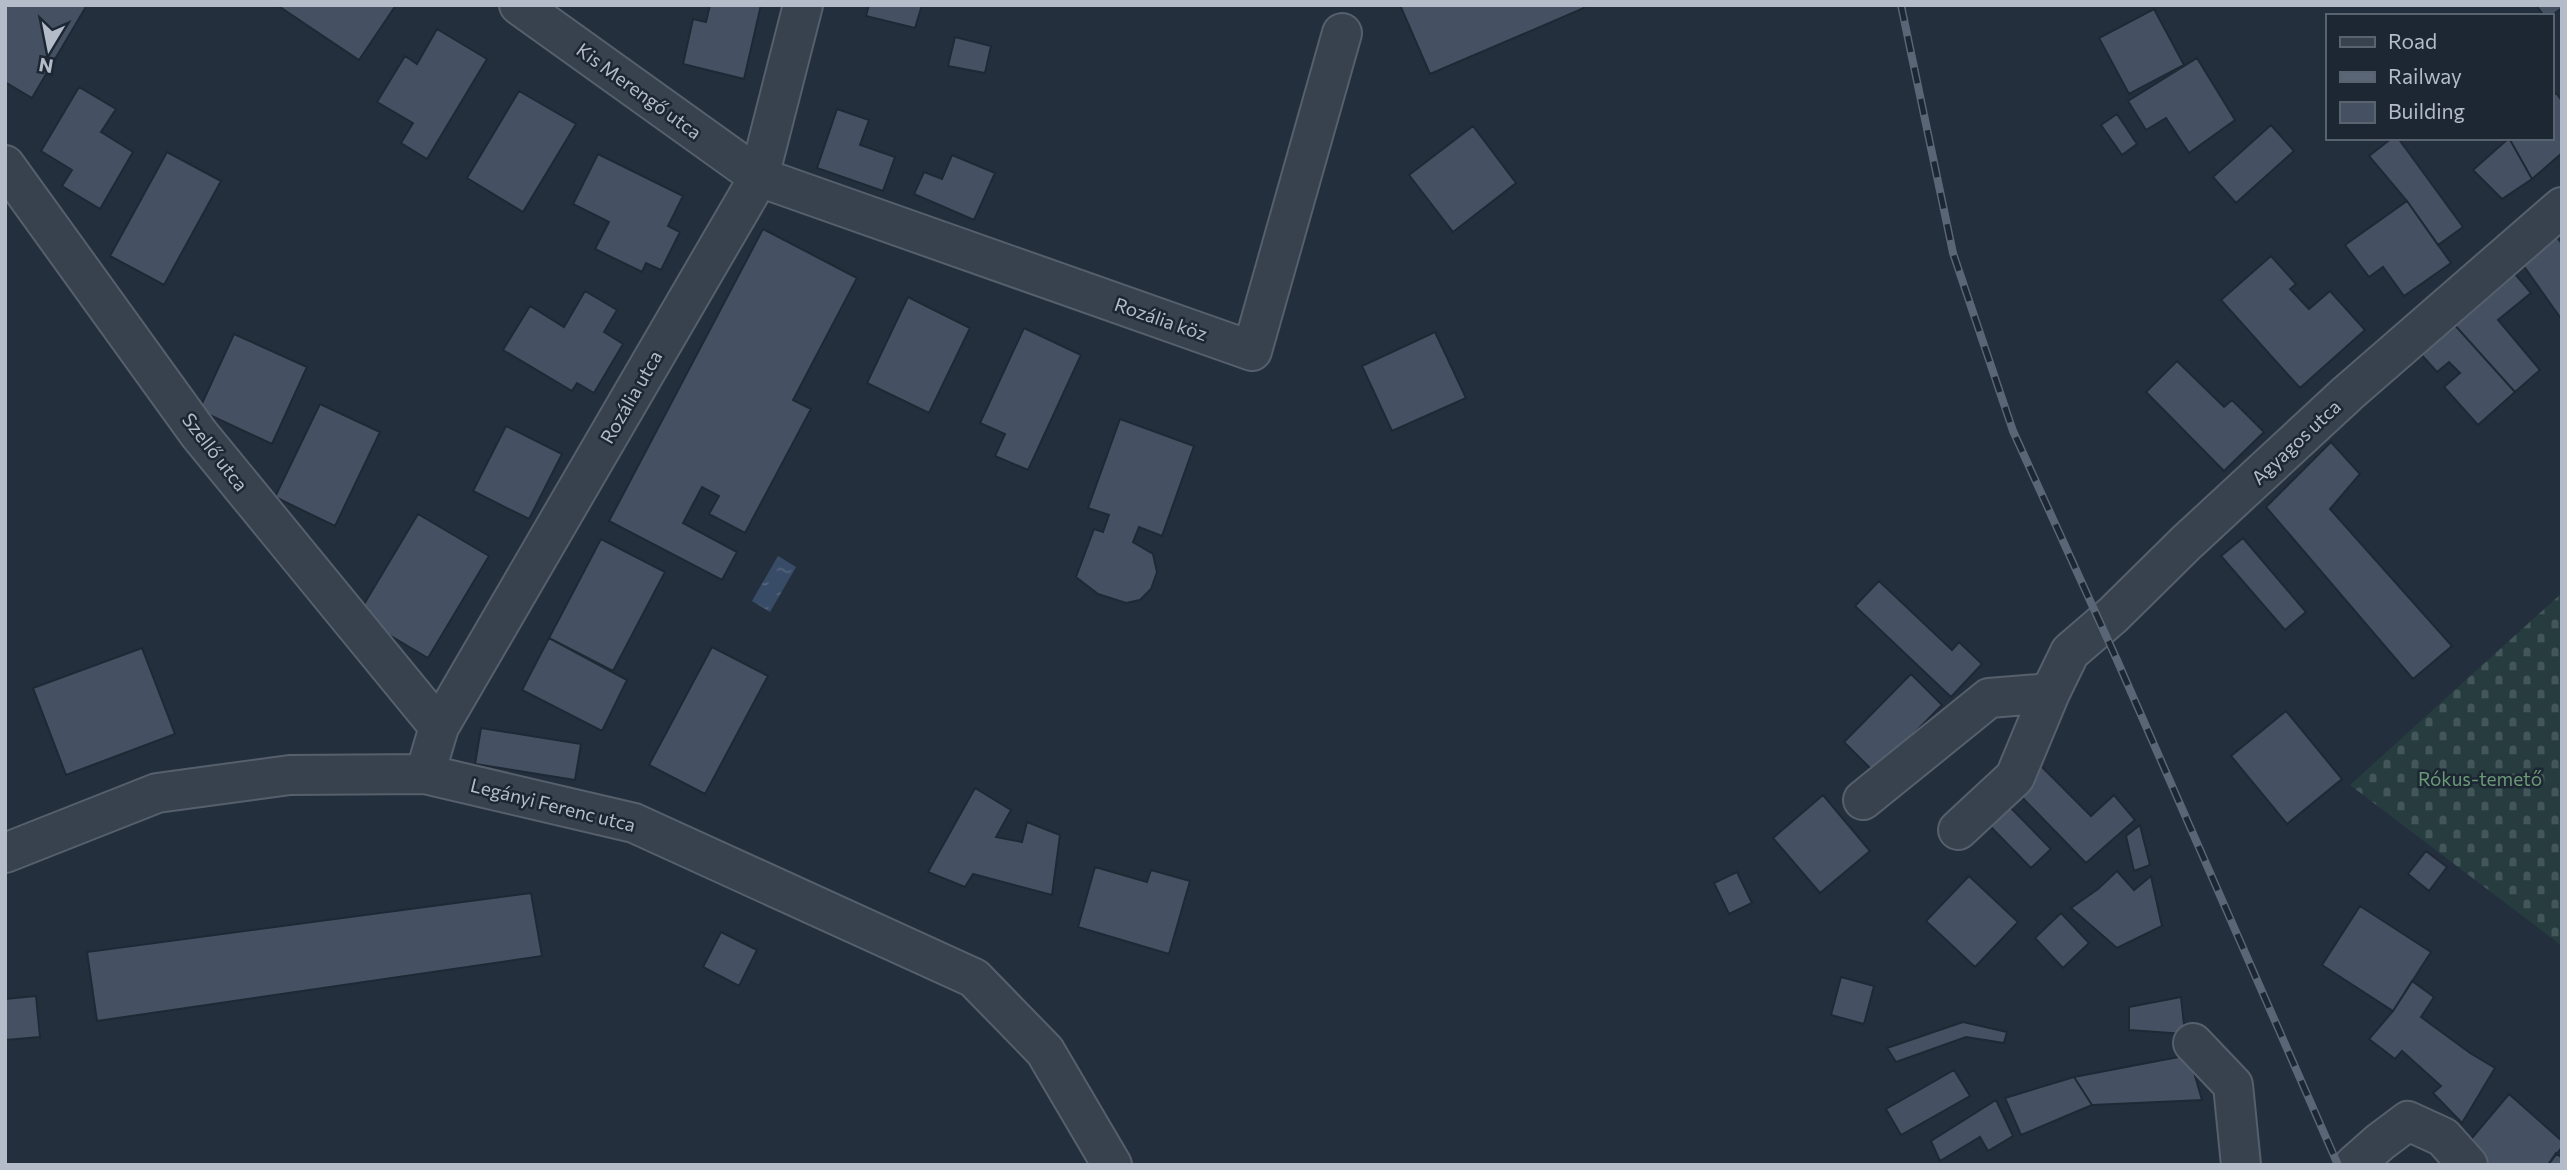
<svg xmlns="http://www.w3.org/2000/svg" width="2567" height="1170" viewBox="0 0 2567 1170" font-family="Commissioner,sans-serif">
  <defs>
    <pattern id="cemetery-stones" width="16" height="16" patternUnits="userSpaceOnUse" patternTransform="scale(1.75)"><rect width="16" height="16" fill="#263c3f"/><path d="M2 7V4a2 2 0 0 1 4 0v3zM10 15v-3a2 2 0 0 1 4 0v3z" fill="#435659"/></pattern>
    <pattern id="water-ripples" width="26" height="14" patternUnits="userSpaceOnUse" patternTransform="scale(1.75)"><rect width="26" height="14" fill="#394c67"/><path d="M2 4q2-2 4 0t4 0M15 11q2-2 4 0t4 0" fill="none" stroke="#53647b"/></pattern>
  </defs>
  <rect width="100%" height="100%" fill="#242f3e"/>
  <path fill="url(#cemetery-stones)" d="M 2562,593 L 2562,946 L 2350,785 Z"/>
  <path fill="url(#water-ripples)" d="M 778,556 L 796,567 L 770,612 L 752,601 Z"/>
  <path fill="#455162" stroke="#1f2835" stroke-width="2" d="M 5,5 L 87,5 L 32,98 L 5,82 Z
    M 277,5 L 396,5 L 359,60 Z
    M 710,5 L 761,5 L 744,79 L 683,64 L 693,19 L 706,22 Z
    M 869,5 L 922,5 L 915,28 L 866,16 Z
    M 1400,5 L 1583,5 L 1584,8 L 1430,74 Z
    M 2536,5 L 2562,5 L 2562,8 L 2551,16 L 2544,16 Z
    M 2154,9 L 2184,65 L 2129,94 L 2099,38 Z
    M 437,29 L 487,59 L 427,159 L 401,143 L 413,123 L 377,102 L 405,56 L 417,64 Z
    M 955,37 L 991,46 L 985,73 L 948,66 Z
    M 2197,58 L 2235,120 L 2189,153 L 2166,118 L 2146,130 L 2128,101 Z
    M 79,87 L 116,109 L 101,132 L 133,152 L 100,209 L 62,186 L 72,170 L 41,151 Z
    M 519,91 L 576,124 L 523,212 L 467,178 Z
    M 2556,93 L 2562,101 L 2562,153 L 2532,179 L 2509,138 L 2551,138 L 2551,96 Z
    M 837,109 L 869,120 L 860,145 L 895,157 L 883,191 L 817,168 Z
    M 2117,114 L 2137,144 L 2122,155 L 2101,125 Z
    M 2271,125 L 2294,151 L 2236,203 L 2213,177 Z
    M 1473,126 L 1516,183 L 1453,232 L 1409,175 Z
    M 2392,138 L 2398,138 L 2463,227 L 2438,245 L 2407,201 L 2369,156 Z
    M 2509,138 L 2532,179 L 2502,199 L 2473,170 Z
    M 167,152 L 221,181 L 164,285 L 110,256 Z
    M 598,154 L 683,196 L 668,226 L 680,232 L 661,270 L 646,263 L 642,272 L 595,249 L 609,222 L 573,204 Z
    M 952,155 L 995,173 L 974,220 L 914,194 L 924,172 L 942,179 Z
    M 2407,201 L 2451,263 L 2404,296 L 2383,267 L 2369,277 L 2345,245 Z
    M 763,229 L 857,278 L 793,400 L 811,409 L 745,533 L 709,514 L 719,496 L 702,487 L 683,523 L 737,552 L 722,580 L 609,521 Z
    M 2556,236 L 2562,244 L 2562,320 L 2521,262 Z
    M 2271,256 L 2296,284 L 2290,289 L 2309,309 L 2330,291 L 2365,330 L 2300,388 L 2221,300 Z
    M 2511,269 L 2531,293 L 2498,320 L 2540,370 L 2515,392 L 2452,322 Z
    M 585,291 L 617,310 L 604,332 L 623,344 L 594,393 L 577,383 L 572,391 L 503,350 L 530,306 L 564,327 Z
    M 908,297 L 970,328 L 929,413 L 867,383 Z
    M 2452,322 L 2515,392 L 2478,425 L 2444,387 L 2460,373 L 2449,362 L 2437,372 L 2419,352 Z
    M 1024,328 L 1081,355 L 1028,470 L 995,456 L 1005,434 L 980,423 Z
    M 1435,332 L 1466,398 L 1392,431 L 1362,366 Z
    M 234,334 L 307,367 L 272,444 L 199,410 Z
    M 2177,361 L 2224,407 L 2232,400 L 2264,432 L 2224,471 L 2146,392 Z
    M 320,404 L 380,432 L 335,526 L 275,497 Z
    M 1120,419 L 1194,446 L 1162,536 L 1139,527 L 1133,542 L 1153,554 L 1157,572 L 1151,589 L 1140,600 L 1126,603 L 1098,594 L 1076,577 L 1094,529 L 1103,532 L 1109,515 L 1088,508 Z
    M 506,426 L 562,454 L 529,519 L 473,491 Z
    M 2331,442 L 2360,474 L 2330,509 L 2452,646 L 2413,679 L 2266,507 Z
    M 418,514 L 489,556 L 428,658 L 357,616 Z
    M 2243,538 L 2306,612 L 2285,630 L 2221,556 Z
    M 601,539 L 665,572 L 613,671 L 549,638 Z
    M 1879,581 L 1952,650 L 1959,642 L 1982,664 L 1951,697 L 1855,606 Z
    M 549,638 L 627,680 L 602,731 L 522,690 Z
    M 712,647 L 768,676 L 705,794 L 649,765 Z
    M 142,648 L 175,734 L 66,775 L 33,688 Z
    M 1911,674 L 1942,705 L 1875,773 L 1844,742 Z
    M 2286,711 L 2342,779 L 2287,824 L 2231,756 Z
    M 481,728 L 581,744 L 575,780 L 475,764 Z
    M 2038,763 L 2091,816 L 2114,795 L 2135,820 L 2086,863 L 2013,788 Z
    M 975,788 L 1011,810 L 996,837 L 1022,842 L 1027,822 L 1060,835 L 1052,895 L 973,874 L 965,887 L 928,872 Z
    M 1823,795 L 1870,851 L 1820,893 L 1773,838 Z
    M 2008,805 L 2051,849 L 2031,868 L 1988,824 Z
    M 2140,825 L 2150,865 L 2134,871 L 2126,836 Z
    M 2426,851 L 2447,867 L 2429,891 L 2408,874 Z
    M 1095,867 L 1147,882 L 1151,870 L 1190,881 L 1169,954 L 1078,927 Z
    M 2117,871 L 2134,890 L 2151,876 L 2162,926 L 2117,948 L 2071,908 L 2098,889 Z
    M 1737,872 L 1752,903 L 1729,914 L 1714,883 Z
    M 1969,876 L 2018,922 L 1975,967 L 1926,921 Z
    M 531,893 L 542,956 L 97,1021 L 87,952 Z
    M 2360,906 L 2431,952 L 2393,1011 L 2322,965 Z
    M 2061,913 L 2089,943 L 2063,968 L 2035,938 Z
    M 721,932 L 757,950 L 739,986 L 703,967 Z
    M 1841,977 L 1874,986 L 1864,1024 L 1831,1015 Z
    M 2412,981 L 2434,997 L 2421,1017 L 2470,1053 L 2495,1068 L 2462,1123 L 2433,1093 L 2441,1086 L 2402,1051 L 2395,1059 L 2369,1039 L 2393,1011 Z
    M 36,996 L 40,1037 L 5,1040 L 5,999 Z
    M 2181,997 L 2185,1034 L 2129,1030 L 2129,1007 Z
    M 1963,1022 L 2007,1032 L 2004,1043 L 1966,1037 L 1896,1062 L 1887,1048 Z
    M 2189,1055 L 2202,1100 L 2092,1105 L 2074,1077 Z
    M 1954,1070 L 1970,1096 L 1901,1135 L 1886,1109 Z
    M 2074,1077 L 2092,1105 L 2021,1135 L 2005,1098 Z
    M 2509,1094 L 2562,1141 L 2562,1147 L 2548,1165 L 2486,1165 L 2466,1145 Z
    M 1996,1100 L 2013,1136 L 1988,1151 L 1980,1137 L 1940,1161 L 1931,1141 Z
    M 2556,1153 L 2562,1158 L 2562,1165 L 2548,1165 Z"/>
  <g fill="none" stroke-linecap="round" stroke-linejoin="round">
    <g stroke="#565f6c" stroke-width="42">
      <path id="minor" d="M 519,5 L 759,177 L 1252,351 L 1342,33
        M 5,165 L 199,434 L 439,727
        M 425,774 L 439,727 L 759,177 L 803,5
        M 1863,800 L 1989,698 L 2050,693
        M 1958,830 L 2015,777 L 2050,693 L 2070,652 L 2113,615 L 2186,543 L 2348,393 L 2562,207
        M 5,853 L 157,793 L 290,775 L 425,774 L 634,823 L 974,978 L 1045,1051 L 1112,1165
        M 2193,1043 L 2233,1085 L 2241,1165
        M 2354,1165 L 2380,1142 L 2408,1121 L 2443,1137 L 2468,1165"/>
    </g>
    <use href="#minor" stroke="#38414e" stroke-width="38"/>
    <g stroke="#5a6575" stroke-width="8">
      <path id="rail" d="M 1901,5 L 1953,253 L 2013,431 L 2117,660 L 2338,1165"/>
    </g>
    <use href="#rail" stroke="#1d2633" stroke-width="5" stroke-dasharray="16" stroke-linecap="butt"/>
  </g>
  <g text-anchor="middle" stroke-width="5" stroke-linejoin="round" paint-order="stroke">
    <g font-size="19" fill="#b4bcc9" stroke="#1d2633">
      <text transform="translate(639 91) rotate(36)" y="7">Kis Merengő utca</text>
      <text transform="translate(1161 319) rotate(19)" y="7">Rozália köz</text>
      <text transform="translate(631 397) rotate(-60)" y="7">Rozália utca</text>
      <text transform="translate(2296 442) rotate(-43)" y="7">Agyagos utca</text>
      <text transform="translate(215 452) rotate(52)" y="7">Szellő utca</text>
      <text transform="translate(553 805) rotate(14)" y="7">Legányi Ferenc utca</text>
    </g>
    <g font-size="19" fill="#6b9a76" stroke="#1d2633">
      <text x="2480" y="786">Rókus-temető</text>
    </g>
  </g>
  <rect width="2567" height="1170" fill="none" stroke="#b4bcc9" stroke-width="14"/>
  <rect x="2326" y="14" width="228" height="126" fill="#1d2633" stroke="#59626f" stroke-width="2"/>
  <rect x="2340" y="37" width="35" height="10" fill="#38414e" stroke="#59626f" stroke-width="2"/>
  <text x="2388" y="49" font-size="21" fill="#b4bcc9">Road</text>
  <rect x="2340" y="72" width="35" height="10" fill="#5a6575" stroke="#59626f" stroke-width="2"/>
  <text x="2388" y="84" font-size="21" fill="#b4bcc9">Railway</text>
  <rect x="2340" y="102" width="35" height="21" fill="#455162" stroke="#59626f" stroke-width="2"/>
  <text x="2388" y="119" font-size="21" fill="#b4bcc9">Building</text>
  <g transform="translate(49 49) rotate(190)" stroke="#1d2633" stroke-width="5" paint-order="stroke">
  <path d="M0-5L12 26L0 18L-12 26Z" fill="#b4bcc9"/>
  <text y="-10" font-size="19" font-weight="bold" text-anchor="middle" fill="#b4bcc9">N</text>
  </g>
</svg>
